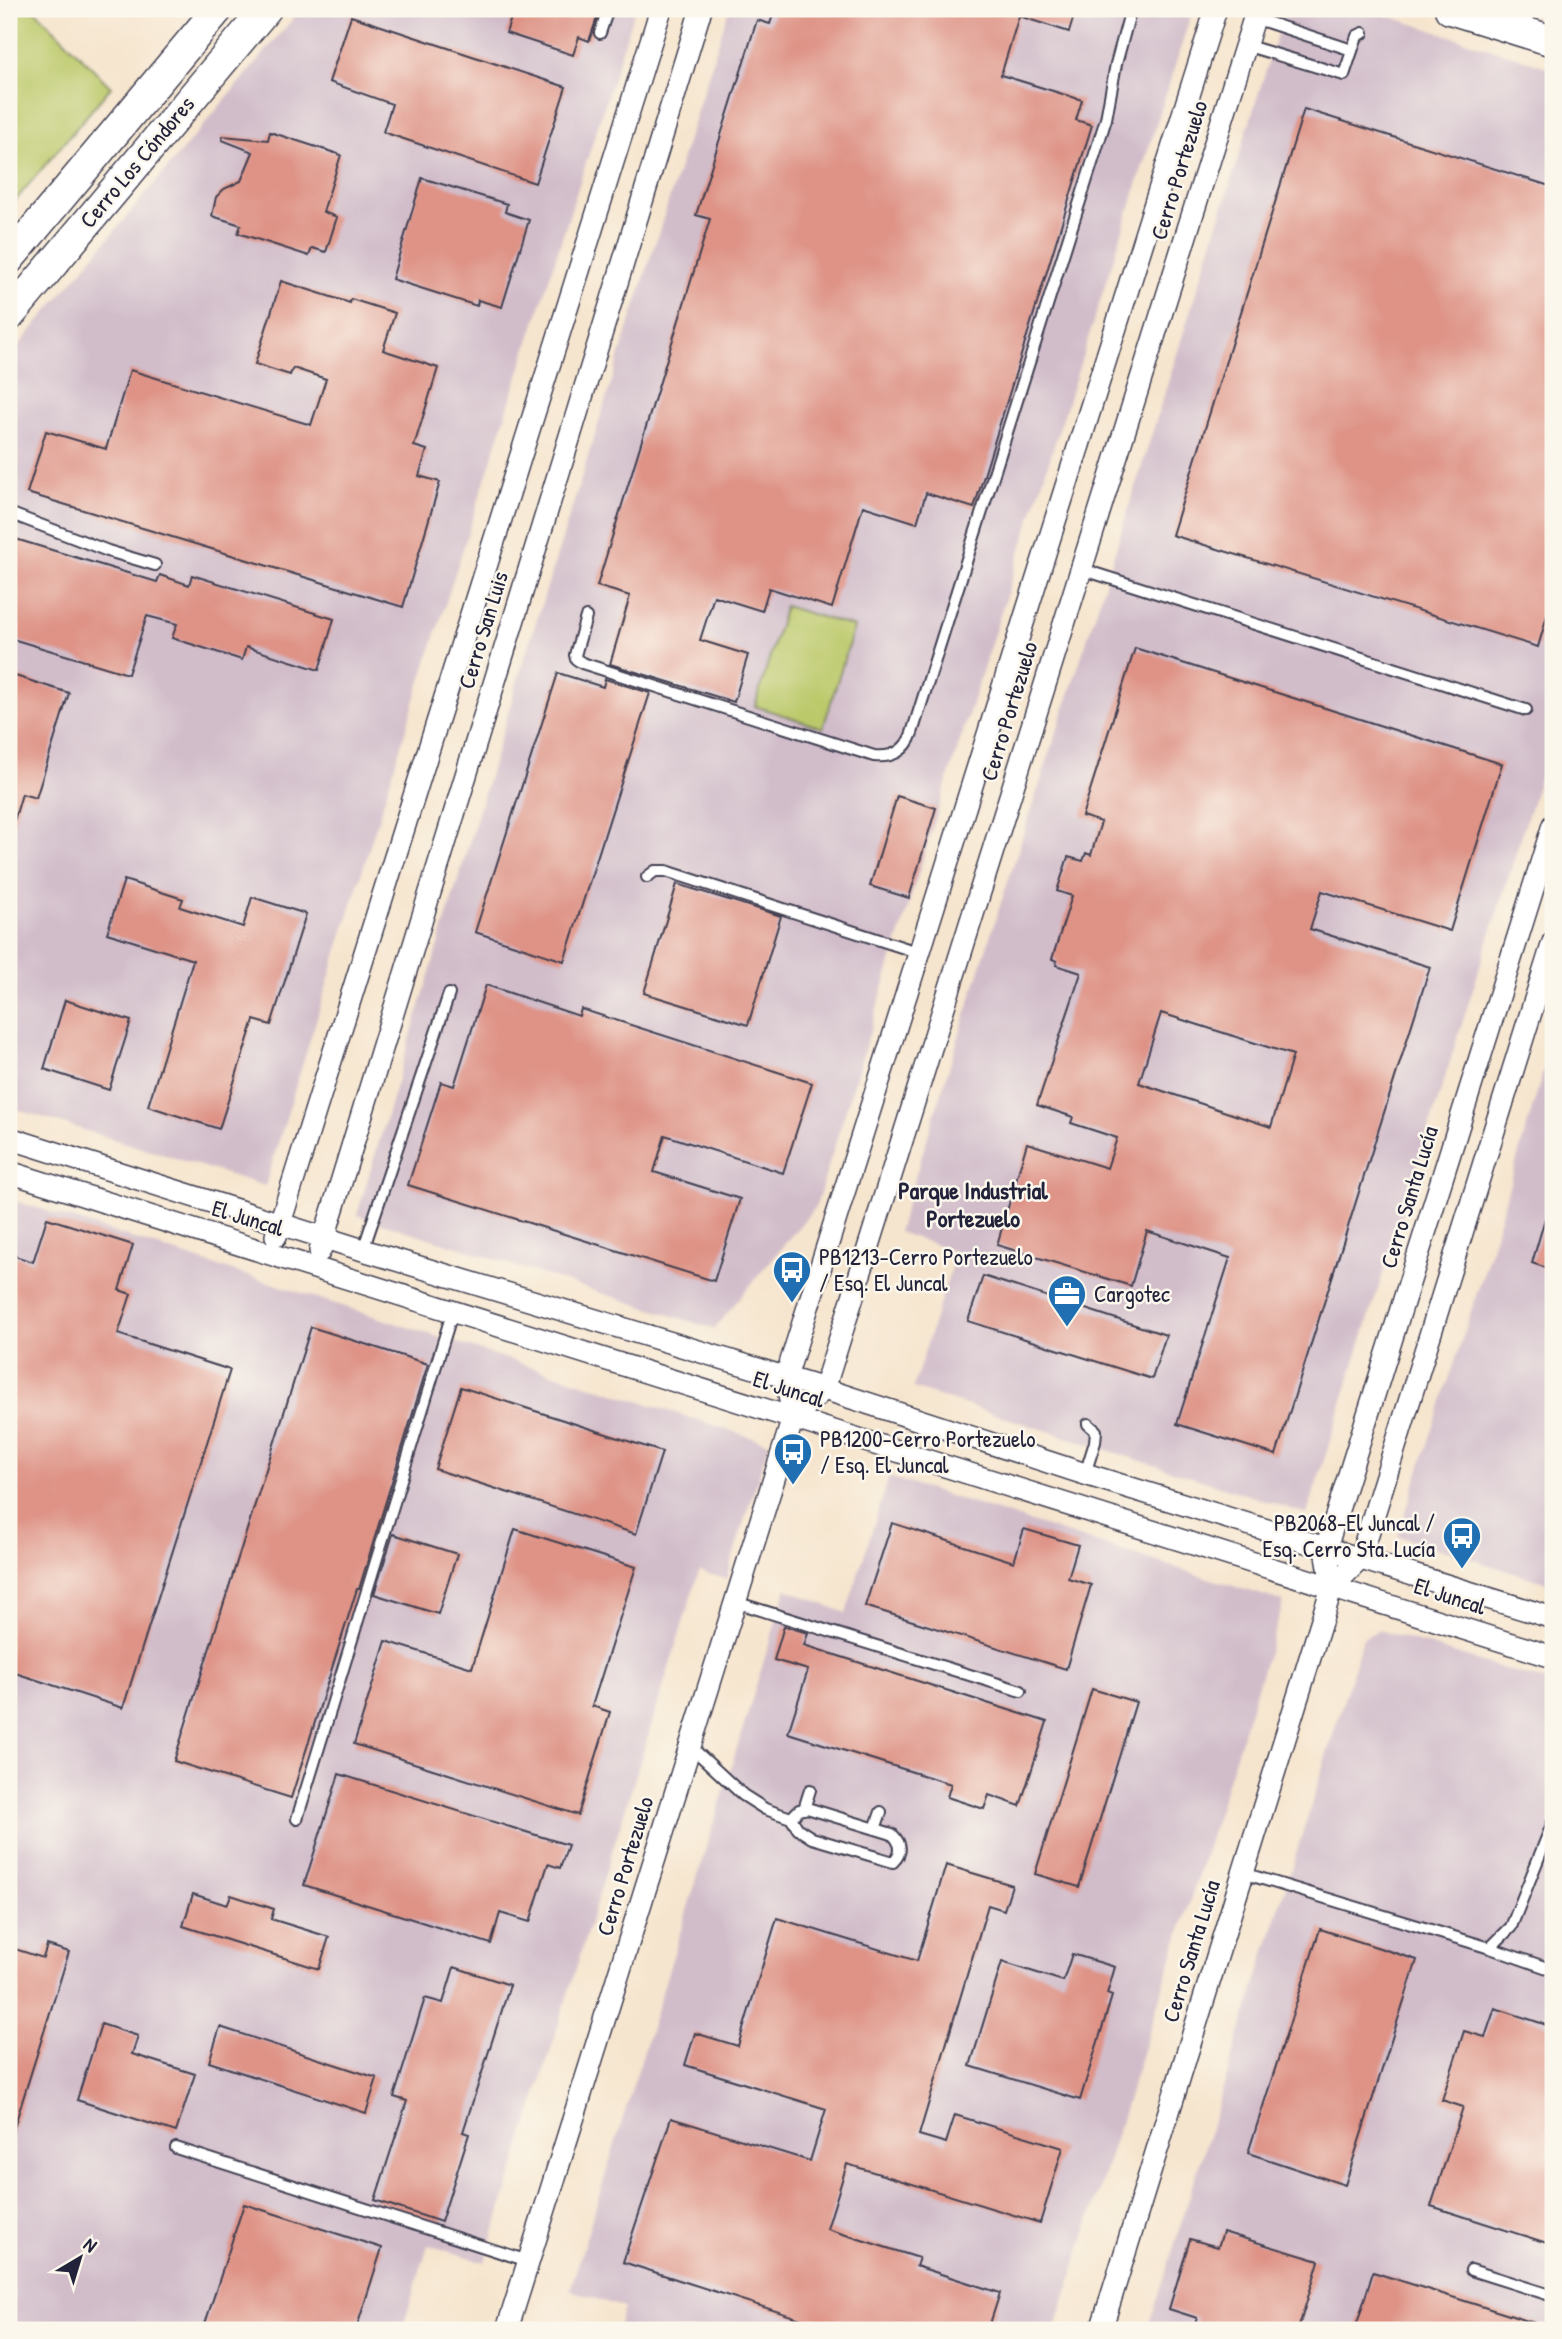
<svg xmlns="http://www.w3.org/2000/svg" width="1562" height="2339" viewBox="0 0 1562 2339" font-family="'Patrick Hand',sans-serif">
  <rect width="100%" height="100%" fill="#fbf7ec"/>
  <filter id="ink" filterUnits="userSpaceOnUse"><feTurbulence type="fractalNoise" baseFrequency=".0143" numOctaves="2"/><feDisplacementMap in="SourceGraphic" scale="14" xChannelSelector="R" yChannelSelector="G"/><feConvolveMatrix kernelMatrix="1 2 1 2 8 2 1 2 1" color-interpolation-filters="sRGB"/></filter>
  <filter id="wash" filterUnits="userSpaceOnUse"><feTurbulence type="fractalNoise" baseFrequency=".00686" numOctaves="4" result="noise"/><feDisplacementMap in="SourceGraphic" scale="28" xChannelSelector="R" yChannelSelector="G"/><feGaussianBlur stdDeviation="1.57" result="paint"/><feColorMatrix in="noise" values="0 0 0 0 0 0 0 0 0 0 0 0 0 0 0 0 0 1.4 0 .05"/><feComposite in="paint" operator="in"/></filter>
  <g filter="url(#wash)">
    <rect width="100%" height="100%" fill="#f6e5ce"/>
    <path fill="#d1bdca" d="M 301,9 L 635,9 L 418,690 L 265,1186 L 9,1107 L 9,357 Z
      M 729,9 L 1193,9 L 945,788 L 816,1206 L 714,1329 L 357,1215 L 524,660 Z
      M 1285,9 L 1367,9 L 1553,69 L 1553,736 L 1307,1514 L 913,1388 L 956,1252 L 898,1232 L 993,927 L 1097,609 Z
      M 1553,1038 L 1553,1585 L 1398,1536 L 1485,1268 Z
      M 9,1199 L 769,1443 L 726,1579 L 699,1571 L 485,2262 L 428,2245 L 402,2330 L 9,2330 Z
      M 889,1477 L 1284,1602 L 1055,2330 L 617,2330 L 624,2308 L 570,2290 L 786,1589 L 846,1613 Z
      M 1379,1630 L 1553,1684 L 1553,2330 L 1148,2330 L 1363,1638 Z"/>
    <path fill="#bcc96b" stroke="#6f7653" stroke-width="2" d="M 9,9 L 34,9 L 111,87 L 9,208 Z
      M 785,606 L 854,627 L 823,728 L 755,706 Z"/>
    <g id="blocks">
      <path fill="#de9386" fill-rule="evenodd" d="M 514,9 L 600,9 L 589,41 L 579,37 L 573,55 L 506,33 Z
        M 775,9 L 1076,9 L 1069,32 L 1019,16 L 1001,75 L 1082,100 L 1076,120 L 1092,125 L 974,508 L 926,493 L 917,523 L 863,506 L 832,608 L 769,588 L 762,611 L 714,596 L 700,640 L 748,655 L 734,702 L 610,664 L 630,596 L 597,586 L 710,219 L 696,215 L 757,20 L 770,24 Z
        M 351,16 L 566,87 L 535,183 L 383,132 L 392,104 L 329,82 Z
        M 1304,109 L 1553,187 L 1553,610 L 1549,609 L 1538,647 L 1172,535 Z
        M 270,132 L 341,155 L 323,212 L 337,217 L 326,252 L 312,248 L 309,256 L 238,233 L 241,225 L 212,216 L 216,197 L 224,189 L 241,181 L 253,152 L 222,140 L 223,136 L 268,140 Z
        M 422,178 L 507,204 L 505,212 L 529,220 L 502,307 L 478,300 L 477,306 L 392,279 Z
        M 281,281 L 350,303 L 351,299 L 395,313 L 383,350 L 438,368 L 414,446 L 427,450 L 419,476 L 440,482 L 403,607 L 27,493 L 46,431 L 106,449 L 130,370 L 311,425 L 326,379 L 293,368 L 290,375 L 255,364 Z
        M 9,537 L 157,582 L 160,575 L 189,585 L 192,575 L 334,619 L 319,670 L 246,647 L 242,660 L 172,638 L 177,624 L 147,616 L 128,674 L 9,638 Z
        M 1135,648 L 1502,764 L 1450,931 L 1322,891 L 1310,929 L 1430,967 L 1276,1455 L 1177,1424 L 1230,1258 L 1147,1231 L 1131,1286 L 997,1245 L 1027,1143 L 1107,1168 L 1117,1138 L 1071,1123 L 1073,1117 L 1037,1105 L 1081,973 L 1056,965 L 1057,961 L 1052,959 L 1072,896 L 1057,891 L 1068,857 L 1083,861 L 1086,853 L 1091,855 L 1101,822 L 1082,816 ZM 1161,1013 L 1293,1055 L 1271,1127 L 1139,1083 Z
        M 558,673 L 603,687 L 605,679 L 650,693 L 564,961 L 475,932 Z
        M 9,674 L 69,693 L 36,798 L 22,794 L 13,824 L 9,823 Z
        M 897,796 L 936,808 L 909,898 L 870,886 Z
        M 124,880 L 183,899 L 180,907 L 243,927 L 252,897 L 306,914 L 271,1025 L 254,1020 L 219,1129 L 148,1106 L 193,960 L 107,933 Z
        M 677,884 L 781,916 L 748,1025 L 644,993 Z
        M 486,985 L 579,1016 L 581,1009 L 812,1083 L 783,1173 L 665,1135 L 654,1172 L 740,1199 L 714,1281 L 408,1185 L 441,1082 L 454,1086 Z
        M 65,1000 L 131,1021 L 109,1090 L 44,1069 Z
        M 1549,1205 L 1553,1206 L 1553,1270 L 1532,1263 Z
        M 47,1218 L 133,1245 L 119,1290 L 131,1294 L 118,1334 L 230,1370 L 123,1708 L 9,1671 L 9,1254 L 33,1262 Z
        M 983,1276 L 1166,1335 L 1152,1379 L 968,1321 Z
        M 311,1327 L 428,1364 L 359,1589 L 357,1589 L 291,1798 L 174,1761 Z
        M 461,1387 L 662,1452 L 636,1534 L 435,1469 Z
        M 892,1523 L 1014,1562 L 1024,1529 L 1078,1545 L 1068,1578 L 1091,1585 L 1066,1669 L 865,1606 Z
        M 515,1529 L 636,1567 L 592,1706 L 610,1712 L 578,1815 L 354,1744 L 386,1641 L 472,1668 Z
        M 393,1534 L 457,1554 L 438,1614 L 374,1594 Z
        M 784,1626 L 808,1633 L 804,1645 L 1047,1722 L 1020,1806 L 989,1795 L 984,1809 L 947,1797 L 951,1784 L 788,1733 L 808,1670 L 774,1660 Z
        M 1092,1689 L 1136,1702 L 1079,1887 L 1035,1874 Z
        M 339,1774 L 568,1845 L 560,1868 L 548,1864 L 530,1922 L 500,1913 L 491,1944 L 304,1885 Z
        M 946,1865 L 1012,1885 L 1004,1910 L 988,1905 L 919,2135 L 946,2143 L 955,2115 L 1063,2148 L 1040,2223 L 847,2164 L 827,2229 L 919,2258 L 916,2266 L 1000,2293 L 988,2330 L 835,2330 L 623,2262 L 671,2118 L 810,2161 L 826,2109 L 685,2065 L 695,2033 L 738,2046 L 777,1918 L 917,1961 Z
        M 193,1894 L 227,1905 L 231,1895 L 274,1909 L 271,1919 L 329,1937 L 319,1969 L 183,1926 Z
        M 1320,1929 L 1417,1960 L 1345,2185 L 1248,2153 Z
        M 47,1945 L 69,1952 L 12,2134 L 9,2133 L 9,1947 L 43,1958 Z
        M 1072,1954 L 1115,1967 L 1107,1994 L 1112,1996 L 1080,2100 L 970,2066 L 1002,1962 L 1063,1981 Z
        M 454,1967 L 510,1985 L 463,2132 L 469,2134 L 441,2222 L 375,2200 L 407,2101 L 394,2097 L 425,1998 L 443,2003 Z
        M 1495,2008 L 1553,2027 L 1553,2245 L 1431,2206 L 1463,2107 L 1442,2100 L 1464,2031 L 1485,2037 Z
        M 101,2024 L 138,2036 L 132,2054 L 195,2074 L 176,2132 L 77,2100 Z
        M 220,2027 L 377,2078 L 366,2113 L 209,2062 Z
        M 244,2204 L 382,2248 L 356,2330 L 203,2330 Z
        M 1223,2232 L 1319,2261 L 1298,2330 L 1193,2330 L 1197,2318 L 1169,2309 L 1190,2239 L 1218,2247 Z
        M 1373,2272 L 1547,2327 L 1546,2330 L 1355,2330 Z"/>
    </g>
  </g>
  <g filter="url(#ink)">
    <use href="#blocks" fill-opacity="0" stroke="#423f51" stroke-width="2"/>
    <g fill="none" stroke-linecap="round" stroke-linejoin="round">
      <g stroke="#423f51" stroke-width="14">
        <path id="lane" d="M 1254,18 L 1352,50
          M 600,33 L 608,9
          M 1245,45 L 1344,75 L 1357,36 L 1363,33
          M 9,513 L 108,551 L 155,565
          M 1081,569 L 1526,710
          M 586,617 L 575,655 L 576,659 L 582,663 L 874,756 C 892,758 906,751 912,733 L 1106,119 L 1116,64 L 1131,9
          M 647,877 L 655,871 L 666,871 L 920,953
          M 363,1250 L 449,994
          M 1085,1474 L 1095,1442 L 1096,1431 L 1088,1424
          M 735,1602 L 1021,1691
          M 690,1746 L 743,1795 L 765,1809 L 791,1818 L 798,1829 L 812,1838 L 893,1862 C 903,1852 902,1844 892,1834 L 807,1808 L 799,1810 L 791,1818
          M 804,1809 L 810,1790
          M 297,1819 L 453,1310
          M 875,1829 L 881,1812
          M 1243,1873 L 1490,1948 L 1553,1970
          M 1490,1948 L 1511,1927 L 1553,1822
          M 176,2148 L 528,2261
          M 1471,2270 L 1553,2296"/>
      </g>
      <g stroke="#423f51" stroke-width="24">
        <path id="street" d="M 9,1138 L 363,1250 L 824,1389 L 1085,1474 L 1553,1618
          M 9,1172 L 1553,1657
          M 276,1236 L 661,9
          M 320,1251 L 701,9
          M 793,1418 L 824,1389 L 1257,9
          M 1332,1587 L 1360,1559 L 1553,942
          M 507,2330 L 793,1418 L 786,1377 L 1216,9
          M 1101,2330 L 1332,1587 L 1326,1548 L 1553,825"/>
      </g>
      <g stroke="#423f51" stroke-width="33">
        <path id="secondary" d="M 1450,9 L 1553,41
          M 9,259 L 218,9
          M 9,316 L 266,9"/>
      </g>
      <use href="#lane" stroke="#fff" stroke-width="10"/>
      <use href="#street" stroke="#fff" stroke-width="21"/>
      <use href="#secondary" stroke="#fff" stroke-width="30"/>
    </g>
  </g>
  <defs>
    <g id="bus-pin" transform="scale(2.0125)"><path d="M0 17L-7.5 6A9.5 9.5 0 1 1 7.5 6Z" fill="#1f6fb2" stroke="#fbf7ec"/><path d="M-5-6H5V4H4V6H2V4H-2V6H-4V4H-5ZM-3.5-4V0h7V-4ZM-3.5 1.2v1.5H-2V1.2ZM2 1.2v1.5H3.5V1.2Z" fill="#fff"/></g>
    <g id="office-pin" transform="scale(2.0125)"><path d="M0 17L-7.5 6A9.5 9.5 0 1 1 7.5 6Z" fill="#1f6fb2" stroke="#fbf7ec"/><path d="M-6-3h4V-5.5h4V-3h4V5H-6ZM-1-4.5V-3h2v-1.5ZM-6 0V1H6V0Z" fill="#fff"/></g>
  </defs>
  <g fill-rule="evenodd">
    <use href="#bus-pin" x="792" y="1270"/>
    <use href="#office-pin" x="1067" y="1294"/>
    <use href="#bus-pin" x="793" y="1452"/>
    <use href="#bus-pin" x="1462" y="1536"/>
  </g>
  <g text-anchor="middle" stroke-width="5" stroke-linejoin="round" paint-order="stroke">
    <g font-size="23" fill="#22223b" stroke="#fbf7ec">
      <text transform="translate(137 162) rotate(-50)" y="8">Cerro Los Cóndores</text>
      <text transform="translate(1179 170) rotate(-73)" y="8">Cerro Portezuelo</text>
      <text transform="translate(483 630) rotate(-73)" y="8">Cerro San Luis</text>
      <text transform="translate(1009 711) rotate(-73)" y="8">Cerro Portezuelo</text>
      <text transform="translate(1409 1197) rotate(-73)" y="8">Cerro Santa Lucía</text>
      <text transform="translate(248 1218) rotate(17)" y="8">El Juncal</text>
      <text transform="translate(789 1389) rotate(18)" y="8">El Juncal</text>
      <text transform="translate(1450 1596) rotate(18)" y="8">El Juncal</text>
      <text transform="translate(625 1866) rotate(-73)" y="8">Cerro Portezuelo</text>
      <text transform="translate(1191 1951) rotate(-73)" y="8">Cerro Santa Lucía</text>
    </g>
    <g font-size="23" fill="#22223b" stroke="#fbf7ec" text-anchor="start">
      <text x="819" y="1265">PB1213-Cerro Portezuelo<tspan x="819" dy="26">/ Esq. El Juncal</tspan></text>
      <text x="1094" y="1302">Cargotec</text>
      <text x="820" y="1447">PB1200-Cerro Portezuelo<tspan x="820" dy="26">/ Esq. El Juncal</tspan></text>
      <text x="1435" y="1531" text-anchor="end">PB2068-El Juncal /<tspan x="1435" dy="26">Esq. Cerro Sta. Lucía</tspan></text>
    </g>
    <g font-size="24" font-weight="bold" fill="#22223b" stroke="#fbf7ec">
      <text x="973" y="1199">Parque Industrial<tspan x="973" dy="28">Portezuelo</tspan></text>
    </g>
  </g>
  <rect width="1562" height="2339" fill="none" stroke="#fbf7ec" stroke-width="35"/>
  <g transform="translate(80 2258) rotate(38)" stroke="#fbf7ec" stroke-width="5" paint-order="stroke">
  <path d="M0-5L12 26L0 18L-12 26Z" fill="#22223b"/>
  <text y="-10" font-size="19" font-weight="bold" text-anchor="middle" fill="#22223b">N</text>
  </g>
</svg>
